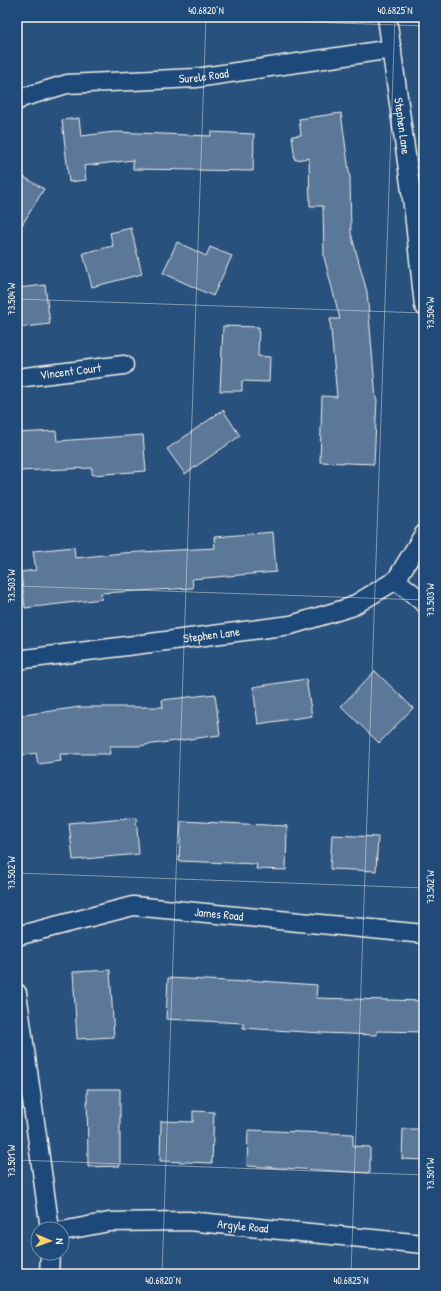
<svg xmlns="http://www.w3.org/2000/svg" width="441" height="1291" viewBox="0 0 441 1291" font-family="'Patrick Hand',sans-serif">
  <rect width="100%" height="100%" fill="#28517e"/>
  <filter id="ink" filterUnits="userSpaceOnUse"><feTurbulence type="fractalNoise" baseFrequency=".025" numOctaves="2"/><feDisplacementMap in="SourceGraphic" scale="8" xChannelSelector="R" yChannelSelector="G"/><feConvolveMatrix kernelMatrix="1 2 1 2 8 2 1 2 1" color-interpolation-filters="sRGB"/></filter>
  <g filter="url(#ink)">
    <path fill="#5b7899" stroke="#f4f1e8" d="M 341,113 L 350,178 L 351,233 L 367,292 L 376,399 L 377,399 L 374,464 L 320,462 L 322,396 L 337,397 L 330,319 L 340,319 L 324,257 L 323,206 L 310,206 L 309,158 L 295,160 L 292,136 L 301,135 L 299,119 Z
      M 79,118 L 81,136 L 114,132 L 211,136 L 211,132 L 254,134 L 253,171 L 133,169 L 133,160 L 84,166 L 86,180 L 69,182 L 62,120 Z
      M 17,173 L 44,189 L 17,233 Z
      M 131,228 L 142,274 L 92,287 L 83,253 L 113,246 L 110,233 Z
      M 177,242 L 206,256 L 210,247 L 232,256 L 213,296 L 163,273 Z
      M 45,285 L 50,324 L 17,328 L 17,288 Z
      M 223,326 L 259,327 L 258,356 L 270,357 L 269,382 L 242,381 L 242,391 L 220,391 Z
      M 223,410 L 240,436 L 185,474 L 167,449 Z
      M 56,431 L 57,441 L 143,435 L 146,471 L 92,475 L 92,468 L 17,471 L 17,433 Z
      M 273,532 L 276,572 L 192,579 L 193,588 L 101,593 L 102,599 L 25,608 L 21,572 L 36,570 L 33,551 L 74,547 L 75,558 L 122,553 L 215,548 L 214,537 Z
      M 375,671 L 413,708 L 379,743 L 341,706 Z
      M 306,679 L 312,716 L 258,724 L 253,687 Z
      M 215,694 L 220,735 L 138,746 L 110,746 L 110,754 L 60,754 L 61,761 L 38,764 L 36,753 L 17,756 L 17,716 L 80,707 L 163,707 L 162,700 Z
      M 136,817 L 139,854 L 73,860 L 69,823 Z
      M 181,821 L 287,826 L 286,870 L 256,869 L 257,864 L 179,861 Z
      M 332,835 L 378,837 L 376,871 L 330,869 Z
      M 110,970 L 114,1037 L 77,1039 L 73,972 Z
      M 168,978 L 246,982 L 246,980 L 317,985 L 316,998 L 424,1001 L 424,1032 L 377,1031 L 377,1035 L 322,1033 L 243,1028 L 243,1023 L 166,1019 Z
      M 87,1089 L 120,1089 L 120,1166 L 88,1167 Z
      M 193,1111 L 214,1112 L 212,1163 L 160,1161 L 161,1121 L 193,1122 Z
      M 403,1129 L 424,1129 L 424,1160 L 402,1159 Z
      M 248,1130 L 353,1134 L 353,1146 L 370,1147 L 370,1173 L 247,1166 Z"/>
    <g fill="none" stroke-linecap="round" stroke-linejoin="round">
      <g stroke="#f4f1e8" stroke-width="21">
        <g id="street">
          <path id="s1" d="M 387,17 L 414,213 L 424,306"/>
          <path id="s2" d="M 17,101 L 21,98 L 67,84 L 196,78 L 392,49"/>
          <path id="s3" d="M 17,378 L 124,365"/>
          <path d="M 396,580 L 424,603"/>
          <path id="s4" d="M 17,660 L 291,625 L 351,607 L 396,580 L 424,534"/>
          <path id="s5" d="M 17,936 L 133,906 L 424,934"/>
          <path d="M 17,993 L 50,1229"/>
          <path id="s6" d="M 62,1231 L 109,1222 L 188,1221 L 424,1244"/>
          <path d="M 49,1274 L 50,1253"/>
        </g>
      </g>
      <use href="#street" stroke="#1f4a7a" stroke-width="18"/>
    </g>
  </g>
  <path fill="none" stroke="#f4f1e8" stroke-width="1" stroke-opacity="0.45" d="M 163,17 L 424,26M 17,36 L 18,17M 17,299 L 424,313M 17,586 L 424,600M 17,873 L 424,888M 17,1160 L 424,1175M 162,1274 L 206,17M 351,1274 L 395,17"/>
  <g text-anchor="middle" stroke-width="4" stroke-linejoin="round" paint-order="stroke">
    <g font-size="12" fill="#f4f1e8" stroke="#1f4a7a">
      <text dy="4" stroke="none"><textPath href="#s2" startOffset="190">Surele Road</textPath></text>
      <text dy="4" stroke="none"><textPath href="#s1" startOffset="110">Stephen Lane</textPath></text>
      <text dy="4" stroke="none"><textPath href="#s3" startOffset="54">Vincent Court</textPath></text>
      <text dy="4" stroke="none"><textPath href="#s4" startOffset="196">Stephen Lane</textPath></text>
      <text dy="4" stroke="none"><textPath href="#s5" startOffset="206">James Road</textPath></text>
      <text dy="4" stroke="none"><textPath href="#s6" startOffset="182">Argyle Road</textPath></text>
    </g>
  </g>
  <rect width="441" height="1291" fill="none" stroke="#1f4a7a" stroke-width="44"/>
  <g transform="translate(50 1241) rotate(92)"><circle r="19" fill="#1f4a7a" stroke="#748da6"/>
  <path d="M0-3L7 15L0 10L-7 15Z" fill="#ffd166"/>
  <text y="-6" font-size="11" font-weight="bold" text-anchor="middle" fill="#f4f1e8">N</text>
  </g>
  <rect x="22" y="22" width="397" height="1247" fill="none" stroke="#f4f1e8" stroke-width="1.5"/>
  <g font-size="10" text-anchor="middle" fill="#f4f1e8">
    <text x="206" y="14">40.6820°N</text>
    <text x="395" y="14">40.6825°N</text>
    <text transform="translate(11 299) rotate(-90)" y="4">73.504°W</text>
    <text transform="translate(430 313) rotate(-90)" y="4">73.504°W</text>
    <text transform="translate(11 586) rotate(-90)" y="4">73.503°W</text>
    <text transform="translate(430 600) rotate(-90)" y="4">73.503°W</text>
    <text transform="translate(11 873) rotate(-90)" y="4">73.502°W</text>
    <text transform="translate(430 887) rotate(-90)" y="4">73.502°W</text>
    <text transform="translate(11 1161) rotate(-90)" y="4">73.501°W</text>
    <text transform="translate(430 1174) rotate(-90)" y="4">73.501°W</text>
    <text x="163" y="1284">40.6820°N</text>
    <text x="351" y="1284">40.6825°N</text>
  </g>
</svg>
